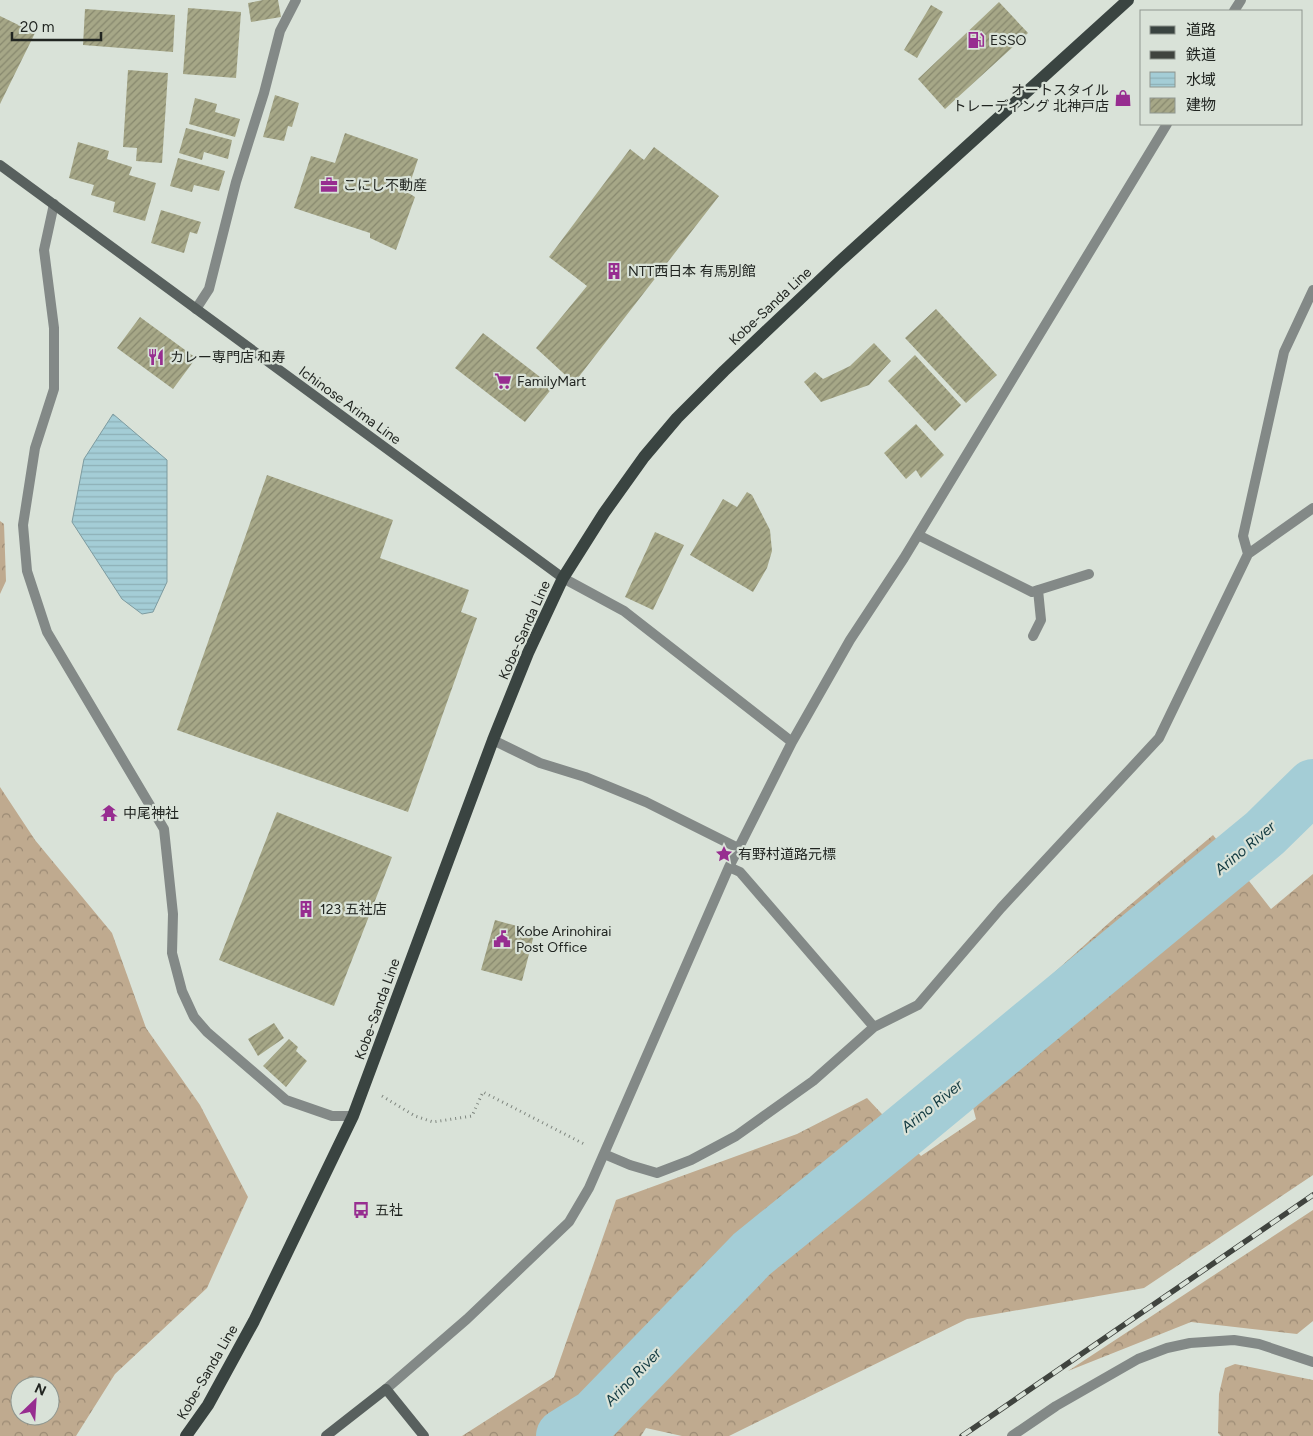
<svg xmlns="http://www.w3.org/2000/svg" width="1313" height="1436" viewBox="0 0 1313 1436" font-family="Figtree,'Noto Sans JP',sans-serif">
  <defs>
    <pattern id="forest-crowns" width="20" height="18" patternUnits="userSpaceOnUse" patternTransform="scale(1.25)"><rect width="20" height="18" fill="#bfaa8f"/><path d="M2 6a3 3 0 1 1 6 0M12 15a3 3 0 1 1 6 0" fill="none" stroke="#9b8a74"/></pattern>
    <pattern id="water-rules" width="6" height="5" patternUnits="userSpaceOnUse" patternTransform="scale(1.25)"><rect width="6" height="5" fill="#a4cdd6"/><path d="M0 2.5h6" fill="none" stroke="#8db0b7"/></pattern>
    <pattern id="building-hatch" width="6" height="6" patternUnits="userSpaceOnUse" patternTransform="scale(1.25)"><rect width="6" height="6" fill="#a6a787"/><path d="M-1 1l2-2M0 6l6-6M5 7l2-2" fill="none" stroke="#87886e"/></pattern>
  </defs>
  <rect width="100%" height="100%" fill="#d9e2d8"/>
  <path fill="url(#forest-crowns)" fill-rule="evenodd" d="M 0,521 L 4,524 L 6,581 L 0,594 Z
    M 0,787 L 35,840 L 112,933 L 146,1028 L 200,1105 L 248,1197 L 207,1288 L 115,1374 L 76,1436 L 0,1436 ZM 20,1386 L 50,1386 L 50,1416 L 20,1416 Z
    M 1213,835 L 1271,909 L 1313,874 L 1313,1175 L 1144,1288 L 967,1319 L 729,1436 L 682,1436 L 646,1428 L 641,1436 L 462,1436 L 554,1377 L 616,1200 L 797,1134 L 867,1098 L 921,1156 L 976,1119 L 960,1058 L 1111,921 Z
    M 1313,1210 L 1313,1321 L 1297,1334 L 1191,1322 L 1068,1371 Z
    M 1235,1364 L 1313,1380 L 1313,1436 L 1221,1436 L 1218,1433 L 1219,1394 L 1225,1368 Z"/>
  <path fill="url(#water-rules)" stroke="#7d9ba0" d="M 113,414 L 167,460 L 167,582 L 153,612 L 142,614 L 122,599 L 72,522 L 84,459 Z"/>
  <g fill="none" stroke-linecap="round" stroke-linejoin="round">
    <path stroke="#a4cdd6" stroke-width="54" d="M 563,1436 L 595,1416 L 752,1254 L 893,1140 L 1265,833 L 1313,786"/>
  </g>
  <path fill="url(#building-hatch)" d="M 263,0 L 278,0 L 281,17 L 251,22 L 248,3 Z
    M 999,2 L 1028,33 L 945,109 L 918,79 Z
    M 931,5 L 943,12 L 917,58 L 904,50 Z
    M 188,8 L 241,12 L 236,78 L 183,74 Z
    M 85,9 L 175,15 L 173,52 L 83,45 Z
    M 0,16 L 35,33 L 0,104 Z
    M 128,70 L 168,73 L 162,163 L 136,161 L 137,148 L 123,147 Z
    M 275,95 L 299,103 L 292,127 L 288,126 L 284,141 L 263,137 Z
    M 195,98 L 217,104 L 215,112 L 240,119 L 235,137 L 189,124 Z
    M 186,128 L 232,140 L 228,159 L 204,152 L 202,160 L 179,153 Z
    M 345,133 L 418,159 L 407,192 L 415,197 L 396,250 L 370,238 L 370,233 L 294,208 L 311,156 L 335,163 Z
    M 78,142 L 109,151 L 107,159 L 132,167 L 129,175 L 156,183 L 145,221 L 113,212 L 115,202 L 91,195 L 94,185 L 69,178 Z
    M 654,147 L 719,196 L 574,383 L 536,348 L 587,286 L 549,257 L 630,149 L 644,160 Z
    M 178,158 L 225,171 L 219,191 L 194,185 L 192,192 L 170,186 Z
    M 161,210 L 201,222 L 197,234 L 190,232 L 184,253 L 151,243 Z
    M 936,309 L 997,375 L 966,403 L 905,338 Z
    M 140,317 L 196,358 L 173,389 L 117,348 Z
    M 483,333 L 553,387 L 525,422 L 455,368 Z
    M 874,343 L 891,361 L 869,385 L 821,402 L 804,382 L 815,372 L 823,379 L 850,366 Z
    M 915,355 L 961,405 L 935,431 L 888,381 Z
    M 916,424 L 944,455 L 921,478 L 916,470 L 906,479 L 884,453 Z
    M 267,475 L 393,520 L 380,558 L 469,590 L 461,612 L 477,618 L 408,812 L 177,730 Z
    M 747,492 L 752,495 L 770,530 L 772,551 L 767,568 L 753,592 L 690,555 L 723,499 L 737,507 Z
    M 655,532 L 684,545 L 653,610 L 625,597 Z
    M 277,812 L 392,857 L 334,1006 L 219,960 Z
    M 495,920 L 535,931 L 522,981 L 481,970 Z
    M 274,1023 L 284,1038 L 258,1056 L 248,1039 Z
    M 289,1039 L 298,1047 L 296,1051 L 307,1061 L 286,1087 L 263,1066 Z"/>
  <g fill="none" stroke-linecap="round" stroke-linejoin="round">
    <path stroke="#7f867f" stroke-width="3" stroke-dasharray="1 4" stroke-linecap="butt" d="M 382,1096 L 415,1116 L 433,1122 L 472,1116 L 483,1092 L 586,1145"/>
    <path stroke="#838987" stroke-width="10" d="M 1234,11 L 1241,0
      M 54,204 L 44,250 L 54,328 L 54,389 L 35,448 L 23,525 L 27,571 L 47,632 L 164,829 L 173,914 L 172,953 L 182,991 L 194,1017 L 207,1032 L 286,1100 L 332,1116 L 353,1116
      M 196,309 L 209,289 L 236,182 L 264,93 L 280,31 L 296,0
      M 918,535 L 1032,592 L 1089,574
      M 1248,554 L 1243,536 L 1284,352 L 1313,290
      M 563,578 L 624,611 L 792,742
      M 1033,636 L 1041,620 L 1038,590
      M 493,740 L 540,763 L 585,777 L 646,802 L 738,848
      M 729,867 L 740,872 L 874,1027
      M 604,1154 L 630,1165 L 657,1173 L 691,1160 L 736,1136 L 813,1081 L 874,1027 L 918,1005 L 1001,908 L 1159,738 L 1248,554 L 1313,508
      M 386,1389 L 467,1319 L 569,1222 L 589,1188 L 729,867 L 792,742 L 850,640 L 904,558 L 1167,124
      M 1012,1436 L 1056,1406 L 1138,1359 L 1167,1348 L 1190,1343 L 1234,1340 L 1259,1344 L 1313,1362"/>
    <path stroke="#58605e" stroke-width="10" d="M 0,165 L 563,578
      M 326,1436 L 386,1389 L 424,1436"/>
    <path stroke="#3a4441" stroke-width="12" d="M 186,1436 L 208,1405 L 254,1321 L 353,1116 L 493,740 L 528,653 L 563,578 L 604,513 L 644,457 L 677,418 L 724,371 L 837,264 L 1128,0"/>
    <g stroke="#40443f" stroke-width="5.5">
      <path id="rail" d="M 962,1436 L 1313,1195"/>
    </g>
    <use href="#rail" stroke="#d9e2d8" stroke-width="4" stroke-dasharray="11" stroke-linecap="butt"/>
  </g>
  <defs>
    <g id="fuel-bare" transform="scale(1.35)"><path d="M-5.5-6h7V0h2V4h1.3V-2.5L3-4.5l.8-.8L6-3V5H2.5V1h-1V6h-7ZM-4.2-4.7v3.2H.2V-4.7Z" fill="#972d90" stroke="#d9e2d8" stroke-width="2.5" paint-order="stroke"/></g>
    <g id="shop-bare" transform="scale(1.35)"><path d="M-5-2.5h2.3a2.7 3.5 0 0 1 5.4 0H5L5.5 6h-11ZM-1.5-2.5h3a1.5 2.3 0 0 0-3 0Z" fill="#972d90" stroke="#d9e2d8" stroke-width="2.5" paint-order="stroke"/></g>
    <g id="office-bare" transform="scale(1.35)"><path d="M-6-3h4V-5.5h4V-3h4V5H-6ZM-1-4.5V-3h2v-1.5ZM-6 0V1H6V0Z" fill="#972d90" stroke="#d9e2d8" stroke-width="2.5" paint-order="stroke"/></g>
    <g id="building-bare" transform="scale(1.35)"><path d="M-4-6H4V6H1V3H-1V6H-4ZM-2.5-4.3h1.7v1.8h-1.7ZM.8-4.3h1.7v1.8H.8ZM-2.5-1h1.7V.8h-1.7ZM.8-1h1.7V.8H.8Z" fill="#972d90" stroke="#d9e2d8" stroke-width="2.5" paint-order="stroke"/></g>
    <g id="restaurant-bare" transform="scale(1.35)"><path d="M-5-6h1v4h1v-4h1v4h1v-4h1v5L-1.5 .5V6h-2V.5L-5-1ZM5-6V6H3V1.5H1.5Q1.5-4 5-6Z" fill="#972d90" stroke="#d9e2d8" stroke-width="2.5" paint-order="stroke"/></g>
    <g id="supermarket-bare" transform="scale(1.35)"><path d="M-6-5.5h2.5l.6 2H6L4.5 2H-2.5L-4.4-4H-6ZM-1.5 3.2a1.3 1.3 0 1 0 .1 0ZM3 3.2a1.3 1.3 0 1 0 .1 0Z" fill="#972d90" stroke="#d9e2d8" stroke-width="2.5" paint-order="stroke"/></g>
    <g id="temple-bare" transform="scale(1.35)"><path d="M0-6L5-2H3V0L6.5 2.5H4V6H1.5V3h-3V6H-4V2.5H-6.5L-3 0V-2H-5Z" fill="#972d90" stroke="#d9e2d8" stroke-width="2.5" paint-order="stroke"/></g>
    <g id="sight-bare" transform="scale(1.35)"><path d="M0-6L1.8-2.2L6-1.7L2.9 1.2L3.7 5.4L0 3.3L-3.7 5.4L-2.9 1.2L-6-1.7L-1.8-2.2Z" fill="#972d90" stroke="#d9e2d8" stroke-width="2.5" paint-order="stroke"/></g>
    <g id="civic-bare" transform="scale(1.35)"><path d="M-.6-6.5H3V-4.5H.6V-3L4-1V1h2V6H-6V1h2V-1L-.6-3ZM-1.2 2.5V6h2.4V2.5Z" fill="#972d90" stroke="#d9e2d8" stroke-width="2.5" paint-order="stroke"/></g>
    <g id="bus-bare" transform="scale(1.35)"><path d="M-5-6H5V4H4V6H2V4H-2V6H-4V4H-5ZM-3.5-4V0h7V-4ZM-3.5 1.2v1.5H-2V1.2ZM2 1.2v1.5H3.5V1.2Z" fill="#972d90" stroke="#d9e2d8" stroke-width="2.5" paint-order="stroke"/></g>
  </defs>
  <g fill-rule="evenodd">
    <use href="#fuel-bare" x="976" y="40"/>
    <use href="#shop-bare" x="1123" y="98"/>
    <use href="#office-bare" x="329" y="185"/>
    <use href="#building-bare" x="614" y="271"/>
    <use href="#restaurant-bare" x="156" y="357"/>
    <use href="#supermarket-bare" x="503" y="381"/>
    <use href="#temple-bare" x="109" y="813"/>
    <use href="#sight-bare" x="724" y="854"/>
    <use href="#building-bare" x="306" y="909"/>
    <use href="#civic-bare" x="502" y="939"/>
    <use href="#bus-bare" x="361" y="1210"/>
  </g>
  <g text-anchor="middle" stroke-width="4.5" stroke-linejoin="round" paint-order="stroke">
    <g font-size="14" fill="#212521" stroke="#d9e2d8" text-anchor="start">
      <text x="990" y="45">ESSO</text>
      <text x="1109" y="95" text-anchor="end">オートスタイル<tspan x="1109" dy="16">トレーディング 北神戸店</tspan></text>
      <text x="343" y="190">こにし不動産</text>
      <text x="628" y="276">NTT西日本 有馬別館</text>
      <text x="170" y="362">カレー専門店 和寿</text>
      <text x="517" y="386">FamilyMart</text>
      <text x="123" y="818">中尾神社</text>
      <text x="738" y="859">有野村道路元標</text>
      <text x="320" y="914">123 五社店</text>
      <text x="516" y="936">Kobe Arinohirai<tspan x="516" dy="16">Post Office</tspan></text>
      <text x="375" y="1215">五社</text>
    </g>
    <g font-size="14" fill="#212521" stroke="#d9e2d8">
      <text transform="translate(770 306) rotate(-43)" y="5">Kobe-Sanda Line</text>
      <text transform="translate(350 405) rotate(36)" y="5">Ichinose Arima Line</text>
      <text transform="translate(524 630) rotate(-66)" y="5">Kobe-Sanda Line</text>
      <text transform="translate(377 1009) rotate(-70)" y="5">Kobe-Sanda Line</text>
      <text transform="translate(207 1372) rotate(-60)" y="5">Kobe-Sanda Line</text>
    </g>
    <g font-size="15" font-style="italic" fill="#10383f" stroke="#d9e2d8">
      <text transform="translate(1245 848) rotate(-40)" y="5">Arino River</text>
      <text transform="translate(932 1106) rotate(-39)" y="5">Arino River</text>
      <text transform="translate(633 1377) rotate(-46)" y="5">Arino River</text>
    </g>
  </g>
  <rect x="1140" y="10" width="162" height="115" fill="#d9e2d8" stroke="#8f968f"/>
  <rect x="1150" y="26" width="25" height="8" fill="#3a4441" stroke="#8f968f"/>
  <text x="1186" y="35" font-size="15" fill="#212521">道路</text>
  <rect x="1150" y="51" width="25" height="8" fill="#40443f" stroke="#8f968f"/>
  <text x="1186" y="60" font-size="15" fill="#212521">鉄道</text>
  <rect x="1150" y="72" width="25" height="15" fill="url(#water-rules)" stroke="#8f968f"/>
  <text x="1186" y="85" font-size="15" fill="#212521">水域</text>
  <rect x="1150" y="98" width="25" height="15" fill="url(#building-hatch)" stroke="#8f968f"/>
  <text x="1186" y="110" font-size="15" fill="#212521">建物</text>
  <g transform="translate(35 1401) rotate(25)"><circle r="24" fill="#d9e2d8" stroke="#8f968f"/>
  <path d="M0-4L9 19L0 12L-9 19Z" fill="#972d90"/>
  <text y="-8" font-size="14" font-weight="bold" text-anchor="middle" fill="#212521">N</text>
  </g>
  <path d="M12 32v8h89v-8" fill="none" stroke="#212521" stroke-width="2.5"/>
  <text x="20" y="32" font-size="15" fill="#212521" stroke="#d9e2d8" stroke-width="4" paint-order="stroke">20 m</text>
</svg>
